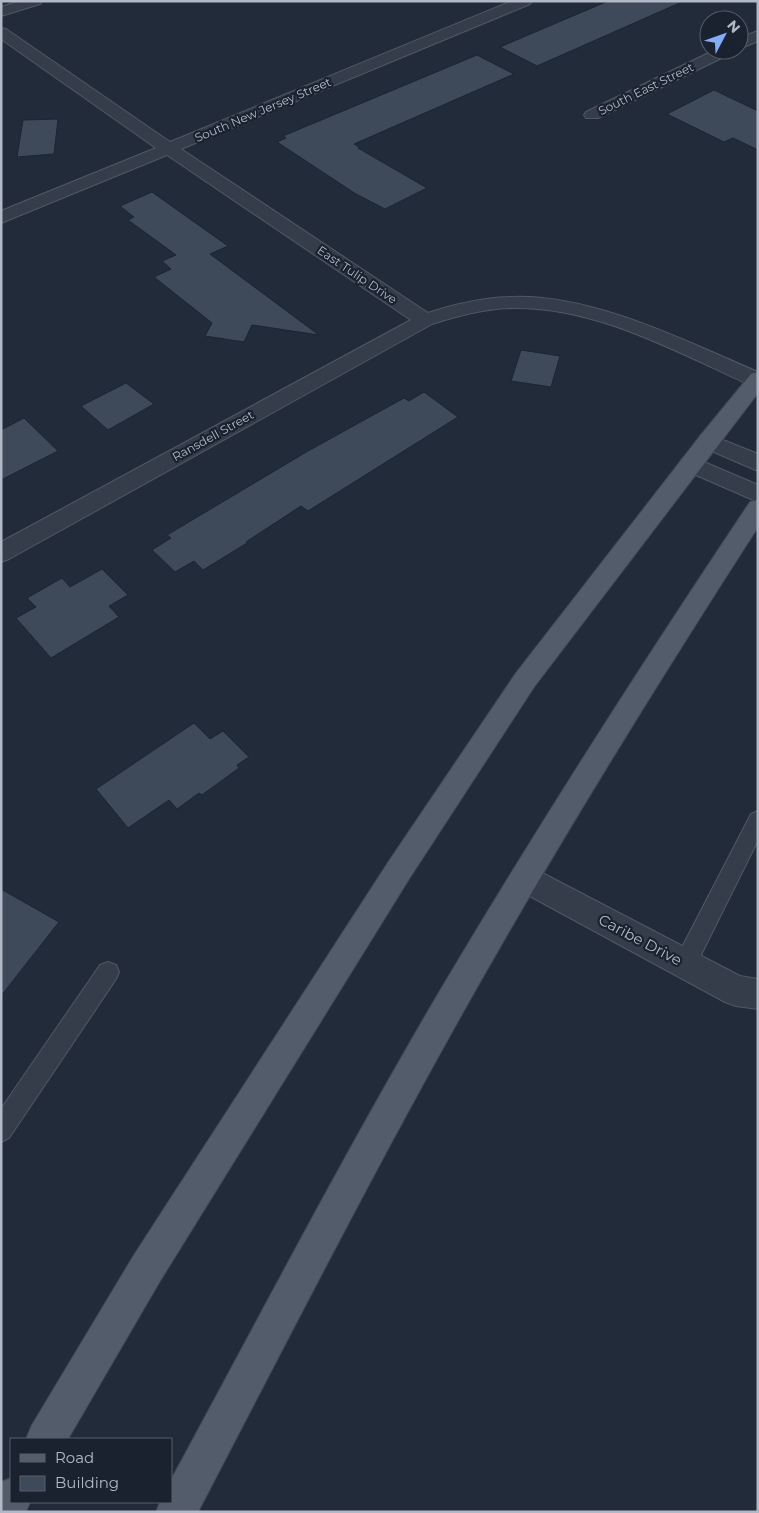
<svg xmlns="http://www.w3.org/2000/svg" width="759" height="1513" viewBox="0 0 759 1513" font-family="Montserrat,sans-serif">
  <rect width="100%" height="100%" fill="#222b3a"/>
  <path fill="#3e4959" stroke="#1d2431" d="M 608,1 L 684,1 L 537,66 L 500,47 Z
    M 477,55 L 514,74 L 354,144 L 359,147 L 358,148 L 427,188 L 385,209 L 356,194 L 277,142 L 286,138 L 283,136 Z
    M 714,90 L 758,111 L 758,150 L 733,138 L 724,142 L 667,114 Z
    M 58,119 L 54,154 L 17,157 L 23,120 Z
    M 152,192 L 228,246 L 210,254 L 319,335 L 252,325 L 244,342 L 205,336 L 212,323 L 154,277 L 171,269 L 162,261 L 176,255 L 128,220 L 134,217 L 120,206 Z
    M 521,350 L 560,356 L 551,387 L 511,381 Z
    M 126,383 L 154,404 L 108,430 L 81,406 Z
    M 424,392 L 458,417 L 308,511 L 301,506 L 246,542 L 247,543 L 203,570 L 194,561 L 175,572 L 152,550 L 171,538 L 167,535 L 308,451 L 404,398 L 409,401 Z
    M 24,418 L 58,451 L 1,480 L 1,430 Z
    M 102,569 L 128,595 L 109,606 L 119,617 L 51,658 L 16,618 L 36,607 L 27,598 L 62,578 L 70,587 Z
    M 194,723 L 210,739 L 223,731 L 249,757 L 237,765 L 239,768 L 202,795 L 199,793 L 177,809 L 169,800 L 128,828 L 96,789 Z
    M 1,889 L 59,922 L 1,996 Z"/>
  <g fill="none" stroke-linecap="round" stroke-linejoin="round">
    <g stroke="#515865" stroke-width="2">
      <path id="lane" d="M 758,811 L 758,840 L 693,971 L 685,974 L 677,971 L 674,964 L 677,957 L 751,814 Z
        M 108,962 L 116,965 L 119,972 L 116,979 L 9,1138 L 1,1142 L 1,1109 L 100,965 Z"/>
    </g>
    <g stroke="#515865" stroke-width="2">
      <path id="street" d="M 20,1 L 42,1 L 40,4 L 1,16 L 1,7 Z
        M 512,1 L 532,1 L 530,4 L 181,149 L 428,313 C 455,304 481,298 509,297 C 588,292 686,341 758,372 L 758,387 L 750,385 C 675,351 595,306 511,308 C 483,309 458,316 432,324 L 9,559 L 1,562 L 1,542 L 411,320 L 167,155 L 1,223 L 1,211 L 156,148 L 1,39 L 1,28 L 6,29 L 170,142 Z
        M 758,31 L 758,41 L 739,49 L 739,38 Z
        M 715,50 L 735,50 L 732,53 L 598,118 L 586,118 L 584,115 L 586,112 Z
        M 708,434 L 758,454 L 758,471 L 700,446 L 697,441 L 700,436 Z
        M 690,456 L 758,485 L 758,502 L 682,469 L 679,464 L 682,459 Z
        M 525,864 L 740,976 L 758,979 L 758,1009 L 736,1006 L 725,1002 L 515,888 L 510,878 L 515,868 Z"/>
    </g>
    <g stroke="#3f4653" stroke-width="2">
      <path id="primary" d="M 758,372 L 758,393 L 534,687 L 409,879 L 160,1281 L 68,1439 L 26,1439 L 32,1425 L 134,1255 L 389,861 L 516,673 L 700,436 L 751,374 Z
        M 758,500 L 758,527 C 655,687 555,848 462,1014 C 370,1178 285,1345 198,1512 L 156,1512 L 160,1502 L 171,1502 L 171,1480 C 260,1316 346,1150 441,989 C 539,824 643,662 750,502 Z
        M 11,1478 L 11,1502 L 30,1502 L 26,1512 L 1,1512 L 1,1482 Z"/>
    </g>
    <use href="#lane" fill="#363d4a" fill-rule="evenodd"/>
    <use href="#street" fill="#363d4a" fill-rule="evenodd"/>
    <use href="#primary" fill="#535c6a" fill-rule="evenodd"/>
  </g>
  <g text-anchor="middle" stroke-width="4.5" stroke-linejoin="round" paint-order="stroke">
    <g font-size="12" fill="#b1b8c6" stroke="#1b222f">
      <text transform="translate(646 89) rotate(-26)" y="4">South East Street</text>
      <text transform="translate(263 110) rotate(-23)" y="4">South New Jersey Street</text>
      <text transform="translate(357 275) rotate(34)" y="4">East Tulip Drive</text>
      <text transform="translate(213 436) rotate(-29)" y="4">Ransdell Street</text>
    </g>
    <g font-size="15" fill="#b1b8c6" stroke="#1b222f">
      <text transform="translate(640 940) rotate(28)" y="5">Caribe Drive</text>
    </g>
  </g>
  <rect width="759" height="1513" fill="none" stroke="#b1b8c6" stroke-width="5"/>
  <rect x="10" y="1438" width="162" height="65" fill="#1b222f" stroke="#575e6b"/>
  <rect x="20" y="1454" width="25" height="8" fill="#535c6a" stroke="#575e6b"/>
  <text x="55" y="1463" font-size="15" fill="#b1b8c6">Road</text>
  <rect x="20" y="1476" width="25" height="15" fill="#3e4959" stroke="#575e6b"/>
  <text x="55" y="1488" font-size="15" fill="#b1b8c6">Building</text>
  <g transform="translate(724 35) rotate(49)"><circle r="24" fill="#1b222f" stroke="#575e6b"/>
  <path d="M0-4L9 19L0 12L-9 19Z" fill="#85adf7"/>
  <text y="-8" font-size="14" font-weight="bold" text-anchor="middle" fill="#b1b8c6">N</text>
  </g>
</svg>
